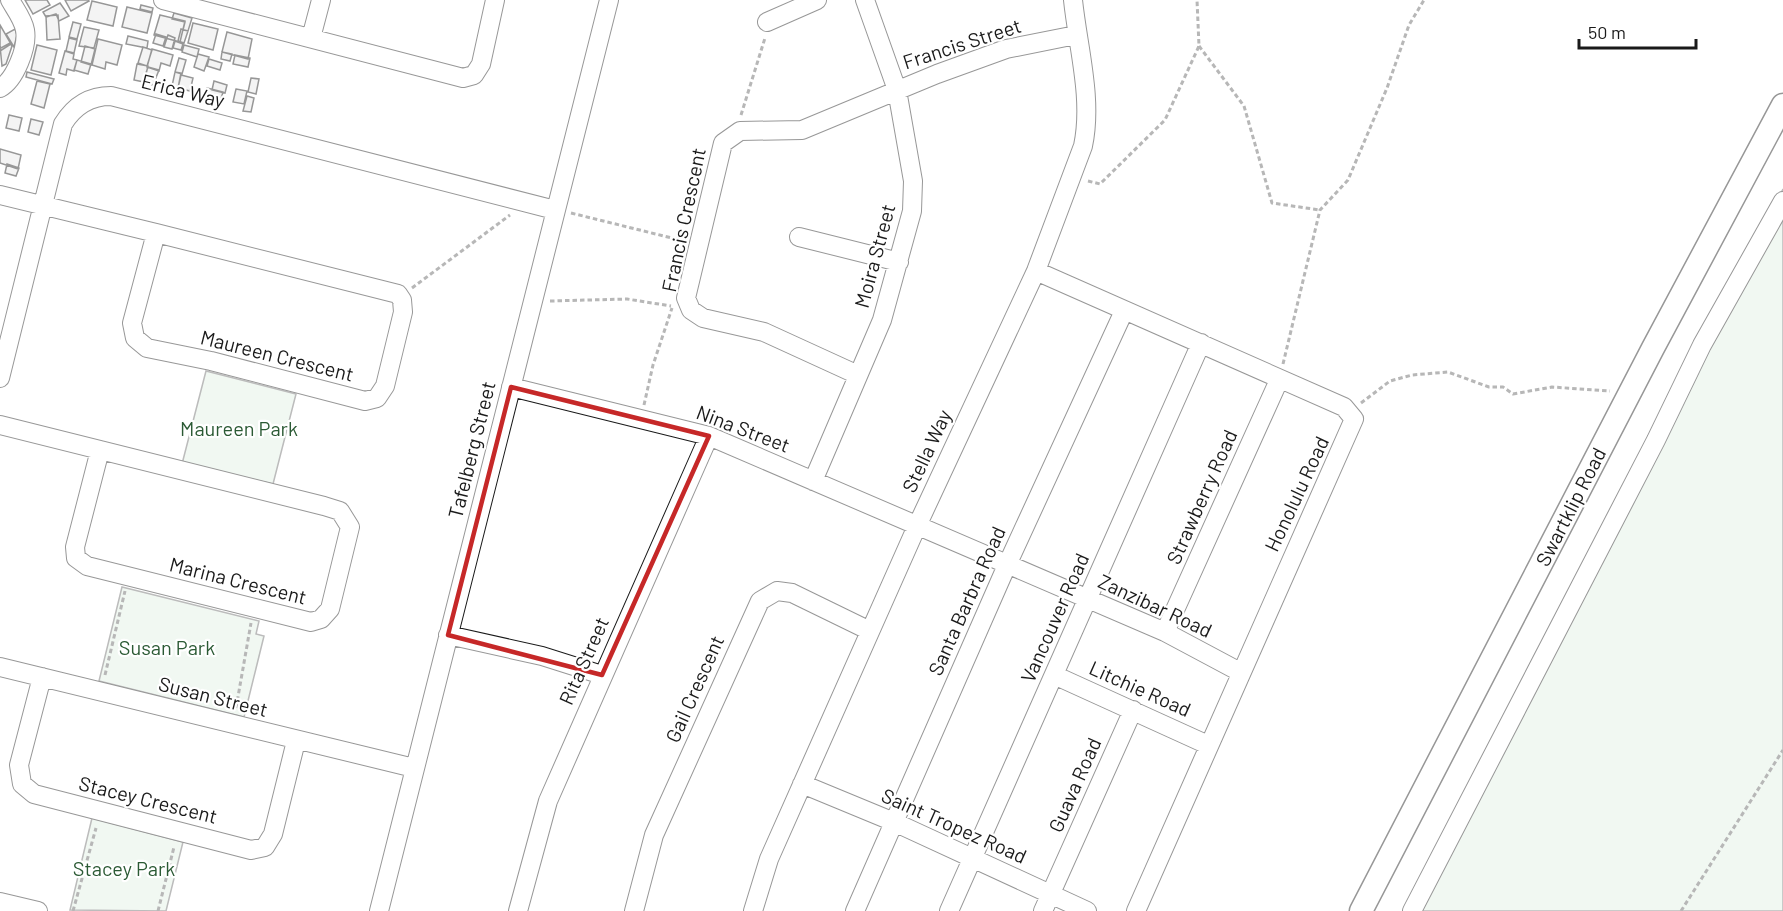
<svg xmlns="http://www.w3.org/2000/svg" width="1783" height="911" viewBox="0 0 1783 911" font-family="Barlow,sans-serif">
  <rect width="100%" height="100%" fill="#fff"/>
  <path fill="#e0efe3" stroke="#6a6a6a" stroke-width="1.5" d="M 1783,189 L 1783,911 L 1408,911 L 1704,336 Z
    M 206,371 L 296,394 L 273,484 L 182,464 Z
    M 122,587 L 259,621 L 256,634 L 264,636 L 244,717 L 99,681 Z
    M 92,818 L 183,842 L 166,911 L 70,910 Z"/>
  <path fill="#e6e6e6" stroke="#1a1a1a" stroke-width="1.5" d="M 25,0 L 47,0 L 50,5 L 33,14 Z
    M 65,0 L 88,0 L 89,1 L 71,11 Z
    M 92,1 L 117,7 L 113,26 L 87,20 Z
    M 60,3 L 69,16 L 59,21 L 56,14 L 46,17 L 43,12 Z
    M 141,5 L 153,8 L 152,12 L 140,9 Z
    M 127,7 L 152,13 L 147,33 L 122,27 Z
    M 174,13 L 192,18 L 188,31 L 183,30 L 185,22 L 172,19 Z
    M 58,15 L 60,39 L 47,40 L 46,16 Z
    M 160,15 L 185,21 L 180,42 L 154,35 Z
    M 73,22 L 81,24 L 77,39 L 69,37 Z
    M 193,23 L 218,29 L 213,50 L 188,43 Z
    M 0,25 L 11,44 L 0,51 Z
    M 84,27 L 99,30 L 94,48 L 79,46 Z
    M 15,29 L 17,35 L 14,47 L 6,34 Z
    M 181,29 L 188,31 L 184,43 L 178,41 Z
    M 227,32 L 252,39 L 248,59 L 222,52 Z
    M 156,34 L 166,37 L 163,46 L 153,43 Z
    M 168,35 L 175,38 L 172,49 L 164,47 Z
    M 128,36 L 148,41 L 147,48 L 126,44 Z
    M 69,38 L 77,40 L 74,53 L 66,51 Z
    M 98,39 L 122,45 L 117,65 L 106,62 L 105,69 L 92,65 Z
    M 175,41 L 183,44 L 181,50 L 173,48 Z
    M 10,43 L 12,46 L 6,64 L 2,66 L 0,46 L 1,48 Z
    M 37,45 L 57,50 L 51,75 L 31,70 Z
    M 184,45 L 199,49 L 197,57 L 182,52 Z
    M 85,46 L 95,49 L 91,65 L 81,62 Z
    M 143,47 L 152,50 L 147,66 L 138,63 Z
    M 152,49 L 173,55 L 170,66 L 161,63 L 159,71 L 147,67 Z
    M 65,51 L 74,54 L 73,59 L 77,60 L 74,71 L 67,69 L 66,75 L 59,73 Z
    M 222,52 L 232,54 L 230,61 L 221,59 Z
    M 198,54 L 209,57 L 204,71 L 194,67 Z
    M 235,55 L 250,58 L 248,67 L 233,64 Z
    M 179,58 L 186,60 L 182,74 L 175,72 Z
    M 209,59 L 222,63 L 220,70 L 207,66 Z
    M 77,60 L 91,64 L 88,74 L 74,70 Z
    M 137,64 L 148,66 L 144,82 L 134,80 Z
    M 148,67 L 159,70 L 153,85 L 143,82 Z
    M 27,72 L 54,79 L 52,84 L 26,77 Z
    M 175,72 L 181,73 L 178,88 L 172,86 Z
    M 181,75 L 193,78 L 190,91 L 178,88 Z
    M 251,78 L 259,79 L 256,94 L 248,92 Z
    M 37,81 L 50,84 L 44,108 L 31,104 Z
    M 214,81 L 227,85 L 225,93 L 212,90 Z
    M 207,88 L 223,92 L 220,102 L 204,98 Z
    M 236,89 L 247,91 L 244,104 L 233,102 Z
    M 247,96 L 254,98 L 251,112 L 243,111 Z
    M 9,115 L 22,118 L 19,131 L 6,128 Z
    M 31,119 L 43,122 L 39,135 L 28,132 Z
    M 0,149 L 21,155 L 18,169 L 0,163 Z
    M 7,164 L 19,168 L 16,176 L 5,173 Z"/>
  <g fill="none" stroke-linecap="round" stroke-linejoin="round">
    <g stroke="#1a1a1a" stroke-width="20">
      <path id="minor" d="M 163,0 L 463,78 L 474,75 L 481,64 L 495,0
        M 767,22 L 817,0
        M 311,38 L 321,0
        M 0,88 C 15,80 28,47 25,30 C 23,19 15,9 10,0
        M 0,195 L 156,233
        M 156,233 L 398,294 L 402,300 L 403,312 L 385,386 L 377,398 L 365,401 L 211,361 L 147,348 L 135,338 L 132,323 Z
        M 799,237 L 899,262
        M 1036,271 L 1344,407 L 1354,419 L 1136,911
        M 858,375 L 764,332 L 703,318 L 691,310 L 686,298 L 723,143 L 740,131 L 802,130 L 937,74 L 1006,49 L 1076,35
        M 0,378 L 63,124 C 74,106 89,96 111,96 L 555,210
        M 511,387 L 709,436 L 1165,632 L 1240,672
        M 0,425 L 324,506 L 340,511 L 350,527 L 330,609 L 321,619 L 311,622 L 87,566 L 76,558 L 75,547 L 100,450
        M 813,481 L 882,320 L 912,211 L 913,181 L 897,90 L 865,0
        M 1165,632 L 1279,380
        M 448,635 L 542,656 L 602,675
        M 0,667 L 414,768
        M 1054,675 L 1208,745
        M 42,677 L 19,765 L 22,784 L 34,794 L 251,850 L 265,847 L 273,834 L 296,741
        M 802,784 L 894,822 L 1087,911
        M 0,902 L 38,911
        M 379,911 L 609,0
        M 518,911 L 548,801 L 709,436
        M 634,911 L 654,835 L 760,601 L 777,591 L 792,593 L 870,631
        M 753,911 L 769,859 L 917,526 L 1036,271 L 1083,146 C 1093,99 1078,48 1073,0
        M 855,911 L 1007,565 L 1124,311
        M 949,911 L 1201,343
        M 1043,911 L 1133,710
        M 1412,911 L 1656,440 L 1702,345 L 1783,201"/>
    </g>
    <g stroke="#1a1a1a" stroke-width="25">
      <path id="major" d="M 1361,911 L 1653,348 L 1783,105"/>
    </g>
    <path stroke="#5f5f5f" stroke-width="3" stroke-dasharray="4.5 3" stroke-linecap="butt" d="M 1199,46 L 1244,106 L 1272,203 L 1320,210
      M 741,115 L 765,38
      M 1088,181 L 1100,184 L 1165,120 L 1199,46 L 1197,0
      M 571,213 L 684,241
      M 412,288 L 510,215
      M 550,301 L 627,299 L 671,306
      M 1283,364 L 1320,210 L 1348,180 L 1387,88 L 1409,25 L 1424,0
      M 1361,403 L 1390,381 L 1412,375 L 1448,372 L 1489,387 L 1503,387 L 1513,394 L 1552,387 L 1610,391
      M 644,405 L 653,365 L 672,308
      M 105,675 L 125,591
      M 236,708 L 251,623
      M 73,911 L 96,828
      M 158,911 L 174,847
      M 1681,911 L 1783,750"/>
    <use href="#minor" stroke="#fff" stroke-width="18"/>
    <use href="#major" stroke="#fff" stroke-width="22"/>
  </g>
  <path d="M0 0H1783V911H0ZM 511,387 L 709,436 L 602,675 L 448,635 Z" fill="#fff" fill-opacity=".55" fill-rule="evenodd"/>
  <path fill="none" stroke="#c62828" stroke-width="4.5" stroke-linejoin="round" d="M 511,387 L 709,436 L 602,675 L 448,635 Z"/>
  <g text-anchor="middle" stroke-width="4.5" stroke-linejoin="round" paint-order="stroke">
    <g font-size="20" fill="#1a1a1a" stroke="#fff">
      <text transform="translate(962 44) rotate(-18)" y="7">Francis Street</text>
      <text transform="translate(183 91) rotate(14)" y="7">Erica Way</text>
      <text transform="translate(684 220) rotate(-78)" y="7">Francis Crescent</text>
      <text transform="translate(875 256) rotate(-75)" y="7">Moira Street</text>
      <text transform="translate(277 356) rotate(14)" y="7">Maureen Crescent</text>
      <text transform="translate(743 429) rotate(21)" y="7">Nina Street</text>
      <text transform="translate(472 450) rotate(-76)" y="7">Tafelberg Street</text>
      <text transform="translate(927 451) rotate(-65)" y="7">Stella Way</text>
      <text transform="translate(1297 494) rotate(-65)" y="7">Honolulu Road</text>
      <text transform="translate(1202 497) rotate(-66)" y="7">Strawberry Road</text>
      <text transform="translate(1571 507) rotate(-63)" y="7">Swartklip Road</text>
      <text transform="translate(238 581) rotate(14)" y="7">Marina Crescent</text>
      <text transform="translate(967 601) rotate(-66)" y="7">Santa Barbra Road</text>
      <text transform="translate(1155 606) rotate(25)" y="7">Zanzibar Road</text>
      <text transform="translate(1055 618) rotate(-66)" y="7">Vancouver Road</text>
      <text transform="translate(584 661) rotate(-66)" y="7">Rita Street</text>
      <text transform="translate(695 689) rotate(-66)" y="7">Gail Crescent</text>
      <text transform="translate(1140 689) rotate(24)" y="7">Litchie Road</text>
      <text transform="translate(213 697) rotate(14)" y="7">Susan Street</text>
      <text transform="translate(1075 785) rotate(-66)" y="7">Guava Road</text>
      <text transform="translate(148 800) rotate(14)" y="7">Stacey Crescent</text>
      <text transform="translate(954 826) rotate(24)" y="7">Saint Tropez Road</text>
    </g>
    <g font-size="20" fill="#2b5a34" stroke="#fff">
      <text x="239" y="436">Maureen Park</text>
      <text x="167" y="655">Susan Park</text>
      <text x="124" y="876">Stacey Park</text>
    </g>
  </g>
  <path d="M1579 39v9h117v-9" fill="none" stroke="#1a1a1a" stroke-width="3"/>
  <text x="1588" y="39" font-size="18" fill="#1a1a1a" stroke="#ffffff" stroke-width="4.5" paint-order="stroke">50 m</text>
</svg>
